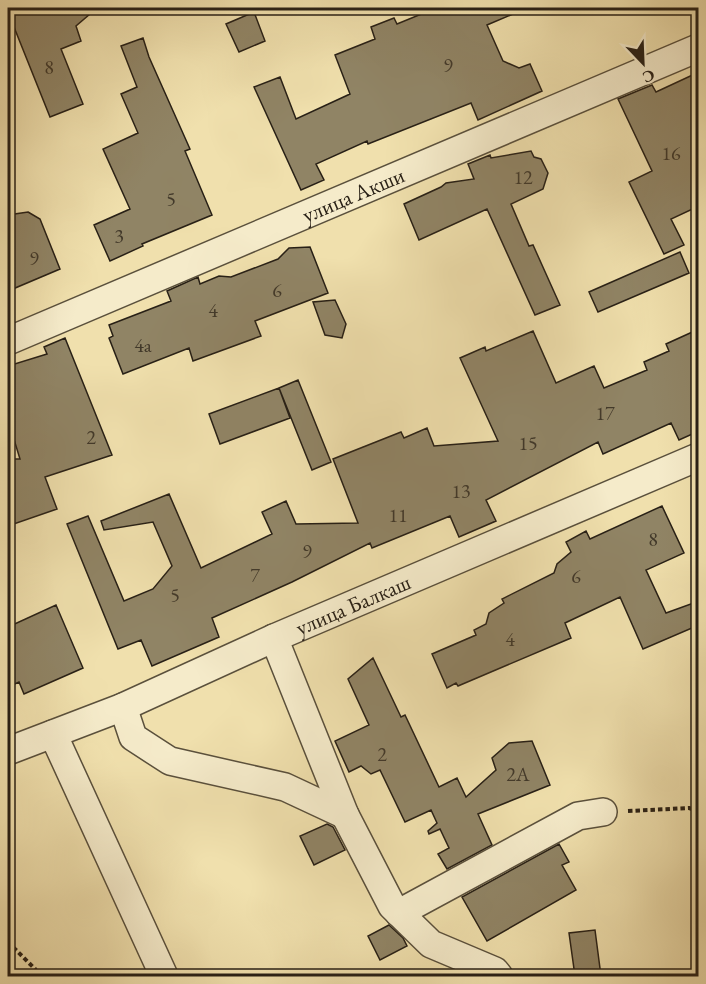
<svg xmlns="http://www.w3.org/2000/svg" width="706" height="984" viewBox="0 0 706 984" font-family="'EB Garamond',serif">
  <rect width="100%" height="100%" fill="#f0e0ad"/>
  <filter id="stains"><feTurbulence type="fractalNoise" baseFrequency=".00333" numOctaves="4"/><feColorMatrix values="0 0 0 0 .2 0 0 0 0 .09 0 0 0 0 .02 0 0 0 .5 -.17"/></filter>
  <radialGradient id="worn" r=".72"><stop offset=".6" stop-color="#630" stop-opacity="0"/><stop offset="1" stop-color="#630" stop-opacity=".3"/></radialGradient>
  <path fill="#908465" stroke="#282016" stroke-width="1.5" d="M 8,8 L 97,8 L 76,26 L 81,41 L 61,49 L 83,104 L 50,117 L 8,12 Z
    M 436,8 L 527,8 L 487,25 L 503,61 L 519,68 L 530,64 L 542,91 L 478,120 L 471,103 L 368,144 L 367,141 L 316,164 L 324,180 L 301,190 L 254,87 L 280,77 L 296,119 L 350,94 L 335,55 L 375,39 L 371,27 L 394,18 L 397,24 Z
    M 254,12 L 265,41 L 239,52 L 226,24 Z
    M 143,38 L 149,57 L 190,149 L 185,151 L 212,215 L 142,244 L 143,246 L 110,261 L 94,225 L 130,209 L 103,149 L 138,133 L 121,94 L 137,87 L 121,46 Z
    M 699,72 L 699,206 L 671,219 L 684,245 L 664,254 L 629,182 L 652,171 L 618,99 L 652,85 L 656,92 Z
    M 531,151 L 534,157 L 541,159 L 548,173 L 543,189 L 511,204 L 529,246 L 533,245 L 560,305 L 535,315 L 487,209 L 419,240 L 404,204 L 441,187 L 446,183 L 474,179 L 468,164 L 490,155 L 491,158 Z
    M 28,212 L 40,219 L 60,269 L 8,291 L 8,215 Z
    M 310,247 L 328,293 L 255,321 L 261,336 L 193,361 L 189,348 L 123,374 L 109,338 L 113,336 L 109,325 L 171,301 L 167,291 L 198,277 L 200,284 L 219,276 L 231,277 L 278,259 L 289,248 Z
    M 680,252 L 689,273 L 598,312 L 589,292 Z
    M 335,300 L 346,324 L 342,338 L 325,335 L 313,302 Z
    M 699,329 L 699,431 L 679,440 L 671,423 L 603,454 L 598,442 L 486,500 L 496,521 L 459,537 L 450,516 L 372,548 L 370,543 L 292,582 L 212,618 L 219,637 L 152,666 L 141,640 L 118,649 L 67,524 L 88,516 L 124,601 L 153,589 L 172,566 L 153,522 L 104,530 L 101,521 L 169,494 L 201,568 L 272,534 L 262,512 L 286,501 L 296,524 L 358,523 L 333,459 L 401,432 L 404,438 L 427,428 L 434,446 L 498,441 L 460,358 L 485,347 L 486,351 L 533,331 L 556,383 L 594,366 L 604,388 L 647,370 L 644,362 L 669,351 L 666,344 Z
    M 65,338 L 112,455 L 45,477 L 57,509 L 8,526 L 8,459 L 20,459 L 8,420 L 8,366 L 47,354 L 44,347 Z
    M 298,380 L 331,462 L 312,470 L 279,388 Z
    M 279,388 L 290,418 L 220,444 L 209,414 Z
    M 662,506 L 684,553 L 646,570 L 666,613 L 699,601 L 699,625 L 643,649 L 620,597 L 565,623 L 571,638 L 458,686 L 456,683 L 447,688 L 432,654 L 476,635 L 474,630 L 486,624 L 489,613 L 504,603 L 502,599 L 554,573 L 557,564 L 571,552 L 566,542 L 586,531 L 590,539 Z
    M 56,605 L 83,668 L 24,694 L 19,682 L 8,687 L 8,627 Z
    M 373,658 L 401,717 L 405,715 L 439,787 L 457,778 L 466,797 L 496,770 L 492,758 L 509,743 L 532,741 L 550,785 L 478,814 L 492,845 L 447,869 L 438,854 L 449,848 L 440,829 L 429,834 L 428,831 L 437,823 L 431,810 L 405,822 L 380,770 L 371,774 L 361,766 L 349,772 L 335,741 L 369,725 L 348,679 Z
    M 327,824 L 333,827 L 345,850 L 314,865 L 300,836 Z
    M 559,844 L 569,862 L 562,865 L 576,890 L 487,941 L 462,897 Z
    M 389,925 L 403,938 L 407,946 L 380,960 L 368,936 Z
    M 595,930 L 601,976 L 575,976 L 569,933 Z"/>
  <g fill="none" stroke-linecap="round" stroke-linejoin="round">
    <g stroke="#5a503c" stroke-width="30">
      <g id="minor">
        <path id="s1" d="M 8,341 L 698,48"/>
        <path d="M 274,638 L 345,815 L 392,906 L 431,944 L 495,971 L 499,976"/>
        <path d="M 123,707 L 133,737 L 170,761 L 285,787 L 345,815"/>
        <path d="M 53,734 L 164,976"/>
        <path id="s2" d="M 8,751 L 123,707 L 274,638 L 698,457"/>
        <path d="M 399,913 L 578,816 L 603,812"/>
      </g>
    </g>
    <path stroke="#282016" stroke-width="4" stroke-dasharray="4.5 3" stroke-linecap="butt" d="M 628,811 L 689,808 L 698,811
      M 8,942 L 36,970"/>
    <use href="#minor" stroke="#f5ebca" stroke-width="27"/>
  </g>
  <g text-anchor="middle" stroke-width="5" stroke-linejoin="round" paint-order="stroke">
    <g font-size="20" fill="#42392a">
      <text x="448" y="72">9</text>
      <text x="49" y="74">8</text>
      <text x="671" y="160">16</text>
      <text x="523" y="184">12</text>
      <text x="171" y="206">5</text>
      <text x="119" y="243">3</text>
      <text x="34" y="265">9</text>
      <text x="277" y="297">6</text>
      <text x="213" y="317">4</text>
      <text x="143" y="352">4а</text>
      <text x="605" y="420">17</text>
      <text x="91" y="444">2</text>
      <text x="528" y="450">15</text>
      <text x="461" y="498">13</text>
      <text x="398" y="522">11</text>
      <text x="653" y="546">8</text>
      <text x="307" y="558">9</text>
      <text x="255" y="582">7</text>
      <text x="576" y="583">6</text>
      <text x="175" y="602">5</text>
      <text x="510" y="646">4</text>
      <text x="382" y="761">2</text>
      <text x="518" y="781">2А</text>
    </g>
    <g font-size="22" fill="#282016" stroke="#f5ebca">
      <text dy="8" stroke="none"><textPath href="#s1" startOffset="375">улица Акши</textPath></text>
      <text dy="8" stroke="none"><textPath href="#s2" startOffset="375">улица Балкаш</textPath></text>
    </g>
  </g>
  <rect width="706" height="984" fill="none" stroke="#f0e0ad" stroke-width="30"/>
  <rect x="9" y="9" width="688" height="966" fill="none" stroke="#282016" stroke-width="3"/>
  <rect x="15" y="15" width="676" height="954" fill="none" stroke="#282016" stroke-width="1.5"/>
  <g transform="translate(643 63) rotate(157)" stroke="#f5ebca" stroke-width="4.5" paint-order="stroke">
  <path d="M0-4.5L10 22L0 15L-10 22Z" fill="#282016"/>
  <text y="-9" font-size="16" font-weight="bold" text-anchor="middle" fill="#282016">С</text>
  </g>
  <rect width="100%" height="100%" filter="url(#stains)"/>
  <rect width="100%" height="100%" fill="url(#worn)"/>
</svg>
